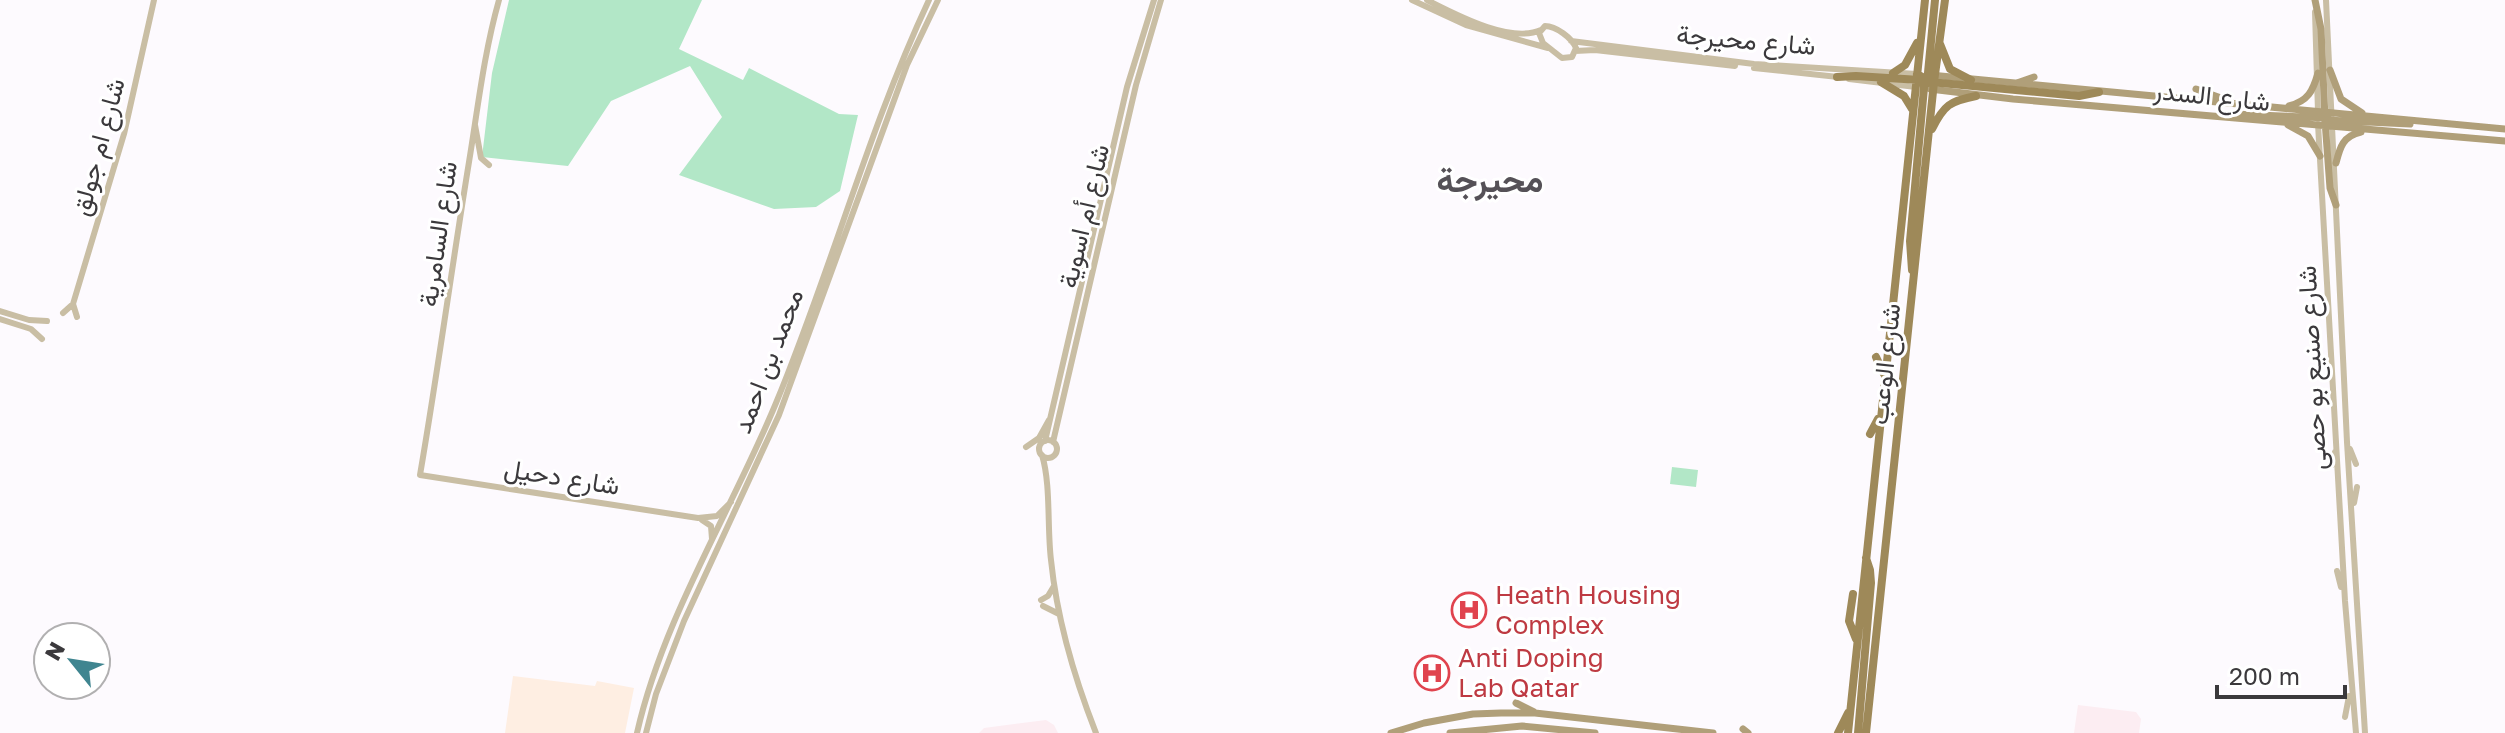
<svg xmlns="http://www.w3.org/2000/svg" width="2505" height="733" viewBox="0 0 2505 733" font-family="'Golos Text',Vazirmatn,sans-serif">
  <rect width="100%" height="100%" fill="#fdfafe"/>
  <path fill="#feeee2" d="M 513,676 L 595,686 L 597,681 L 634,688 L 625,733 L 505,733 Z"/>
  <path fill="#fcedf2" d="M 2078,705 L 2136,712 L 2141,719 L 2139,733 L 2074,733 Z
    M 1046,720 L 1054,725 L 1058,733 L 979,733 L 984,728 Z"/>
  <path fill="#b2e7c7" d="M 509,0 L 702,0 L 679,49 L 743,80 L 749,68 L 839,114 L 858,115 L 840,191 L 816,207 L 774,209 L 679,175 L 722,117 L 690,66 L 611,101 L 568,166 L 482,157 L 492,73 Z
    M 1672,467 L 1698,470 L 1696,487 L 1670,484 Z"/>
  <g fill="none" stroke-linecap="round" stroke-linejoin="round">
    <path stroke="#c9bea4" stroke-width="6" d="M 499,0 C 484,53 478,107 469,162 C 452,266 438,370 420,475 L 698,518 L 717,516 L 731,502
      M 1412,0 L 1466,25 L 1548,48
      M 1427,0 C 1455,14 1510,44 1541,30
      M 2326,0 L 2347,442 L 2365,733
      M 2315,12 L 2318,112
      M 1545,26 C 1556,26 1572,38 1576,48 L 1572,57 L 1562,58 L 1543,43 L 1539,33 Z
      M 1571,41 L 1754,64 L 1917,74
      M 1575,51 L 1595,50 L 1735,66
      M 1754,68 L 1838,77
      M 1849,79 L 1916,87
      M 2318,124 L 2345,601 L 2356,733
      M 475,125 L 481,158 L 489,165
      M 0,311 L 29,320 L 47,321
      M 63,313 L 73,304
      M 77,317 L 73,304 L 124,134 L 154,0
      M 0,319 L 31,329 L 42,339
      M1039 449a9 9 0 1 1 18 0a9 9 0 1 1-18 0Z
      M 1045,441 L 1127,87 L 1154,0
      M 1053,442 L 1136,85 L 1161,0
      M 1026,447 L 1039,438 L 1049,420
      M 2350,449 L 2356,464
      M 1042,455 C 1051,484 1047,528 1051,560 C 1057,619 1074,677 1096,733
      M 2332,465 L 2335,452
      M 2354,503 L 2357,487
      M 702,520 L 711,526 L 712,539
      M 2337,571 L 2341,587
      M 1041,600 L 1048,596 L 1054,586
      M 1043,606 L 1059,614
      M 2345,717 L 2349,696
      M 637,733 C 663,618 731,512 776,403 C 831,271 868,130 929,0
      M 646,733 L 656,694 L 684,621 L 779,415 L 907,65 L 938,0"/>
    <path stroke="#b09f79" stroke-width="7" d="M 2315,0 L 2321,29 L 2325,118 L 2330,126
      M 2330,70 L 2341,99 L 2362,113
      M 1930,75 L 2505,129
      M 2014,84 L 2034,77
      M 1930,89 L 2013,99 L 2505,141
      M 2196,89 L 2221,98
      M 2289,106 C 2308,101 2313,91 2318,73
      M 2233,114 L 2328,118
      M 2326,120 L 2410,124
      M 2325,121 L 2330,188 L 2336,205
      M 2288,125 L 2308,136 L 2320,156
      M 2336,163 C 2340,147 2343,136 2361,132
      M 1516,703 L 1534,712
      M 1743,729 L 1748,733
      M 1391,733 L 1424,723 L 1473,714 L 1501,713 L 1535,713 L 1713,733
      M 1450,733 L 1522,726 L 1595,733"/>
    <path stroke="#9e8959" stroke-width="8" d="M 1940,44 L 1950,69 L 1971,80
      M 1893,73 L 1905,65 L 1917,43
      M 1837,77 L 1856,76 L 1920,80
      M 1881,82 L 1904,96 L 1912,109
      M 1930,82 L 2079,96 L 2099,92
      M 1927,83 L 1935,0
      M 1932,129 C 1944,105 1950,101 1976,96
      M 1912,270 L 1910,241 L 1924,88 L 1924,78 L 1917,74
      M 1876,357 L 1884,374
      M 1870,434 L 1878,419
      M 1853,594 L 1849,621 L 1856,639
      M 1838,733 L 1848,713
      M 1848,733 L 1925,0
      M 1858,733 L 1871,583 L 1870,570 L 1866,558
      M 1866,733 L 1934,82 L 1945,0"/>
  </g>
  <defs>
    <g id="hospital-ring" transform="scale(1.8)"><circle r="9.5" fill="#fff" stroke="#e0444e" stroke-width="1.5"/><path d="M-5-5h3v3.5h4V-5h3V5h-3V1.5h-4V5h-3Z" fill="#e0444e"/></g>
  </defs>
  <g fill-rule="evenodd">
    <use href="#hospital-ring" x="1469" y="610"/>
    <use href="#hospital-ring" x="1432" y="673"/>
  </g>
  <g text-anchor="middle" stroke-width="6" stroke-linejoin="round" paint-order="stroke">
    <g font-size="26" fill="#3b393c" stroke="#fff">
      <text transform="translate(1746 40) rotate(5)" y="9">شارع محيرجة</text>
      <text transform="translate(2212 96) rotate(6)" y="9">شارع السدر</text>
      <text transform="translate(98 147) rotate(-75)" y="9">شارع ام جولق</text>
      <text transform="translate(1084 216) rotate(-77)" y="9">شارع أم اسوية</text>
      <text transform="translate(438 234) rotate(-82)" y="9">شارع السامرية</text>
      <text transform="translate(768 361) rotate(-69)" y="9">محمد بن احمد</text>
      <text transform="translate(1885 364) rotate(-84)" y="9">شارع الوعب</text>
      <text transform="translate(2312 368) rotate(-93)" y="9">شارع صنيع بو حصى</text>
      <text transform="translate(562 477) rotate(9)" y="9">شارع دحيل</text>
    </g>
    <g font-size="26" fill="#be3a42" stroke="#fff" text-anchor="start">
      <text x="1495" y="604">Heath Housing<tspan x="1495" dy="30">Complex</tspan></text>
      <text x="1458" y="667">Anti Doping<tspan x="1458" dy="30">Lab Qatar</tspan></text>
    </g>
    <g font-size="34" font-weight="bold" fill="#555157" stroke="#fff">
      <text x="1490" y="192">محيرجة</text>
    </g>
  </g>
  <g transform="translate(72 661) rotate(300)"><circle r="38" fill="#ffffff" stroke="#b1b0b1" stroke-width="2"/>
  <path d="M0-6L14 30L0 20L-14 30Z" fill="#3f8590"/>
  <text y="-12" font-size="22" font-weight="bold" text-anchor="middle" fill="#3b393c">N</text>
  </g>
  <path d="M2217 685v12h128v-12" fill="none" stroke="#3b393c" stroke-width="4"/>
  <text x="2229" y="685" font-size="24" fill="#3b393c" stroke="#ffffff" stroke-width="6" paint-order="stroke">200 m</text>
</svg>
